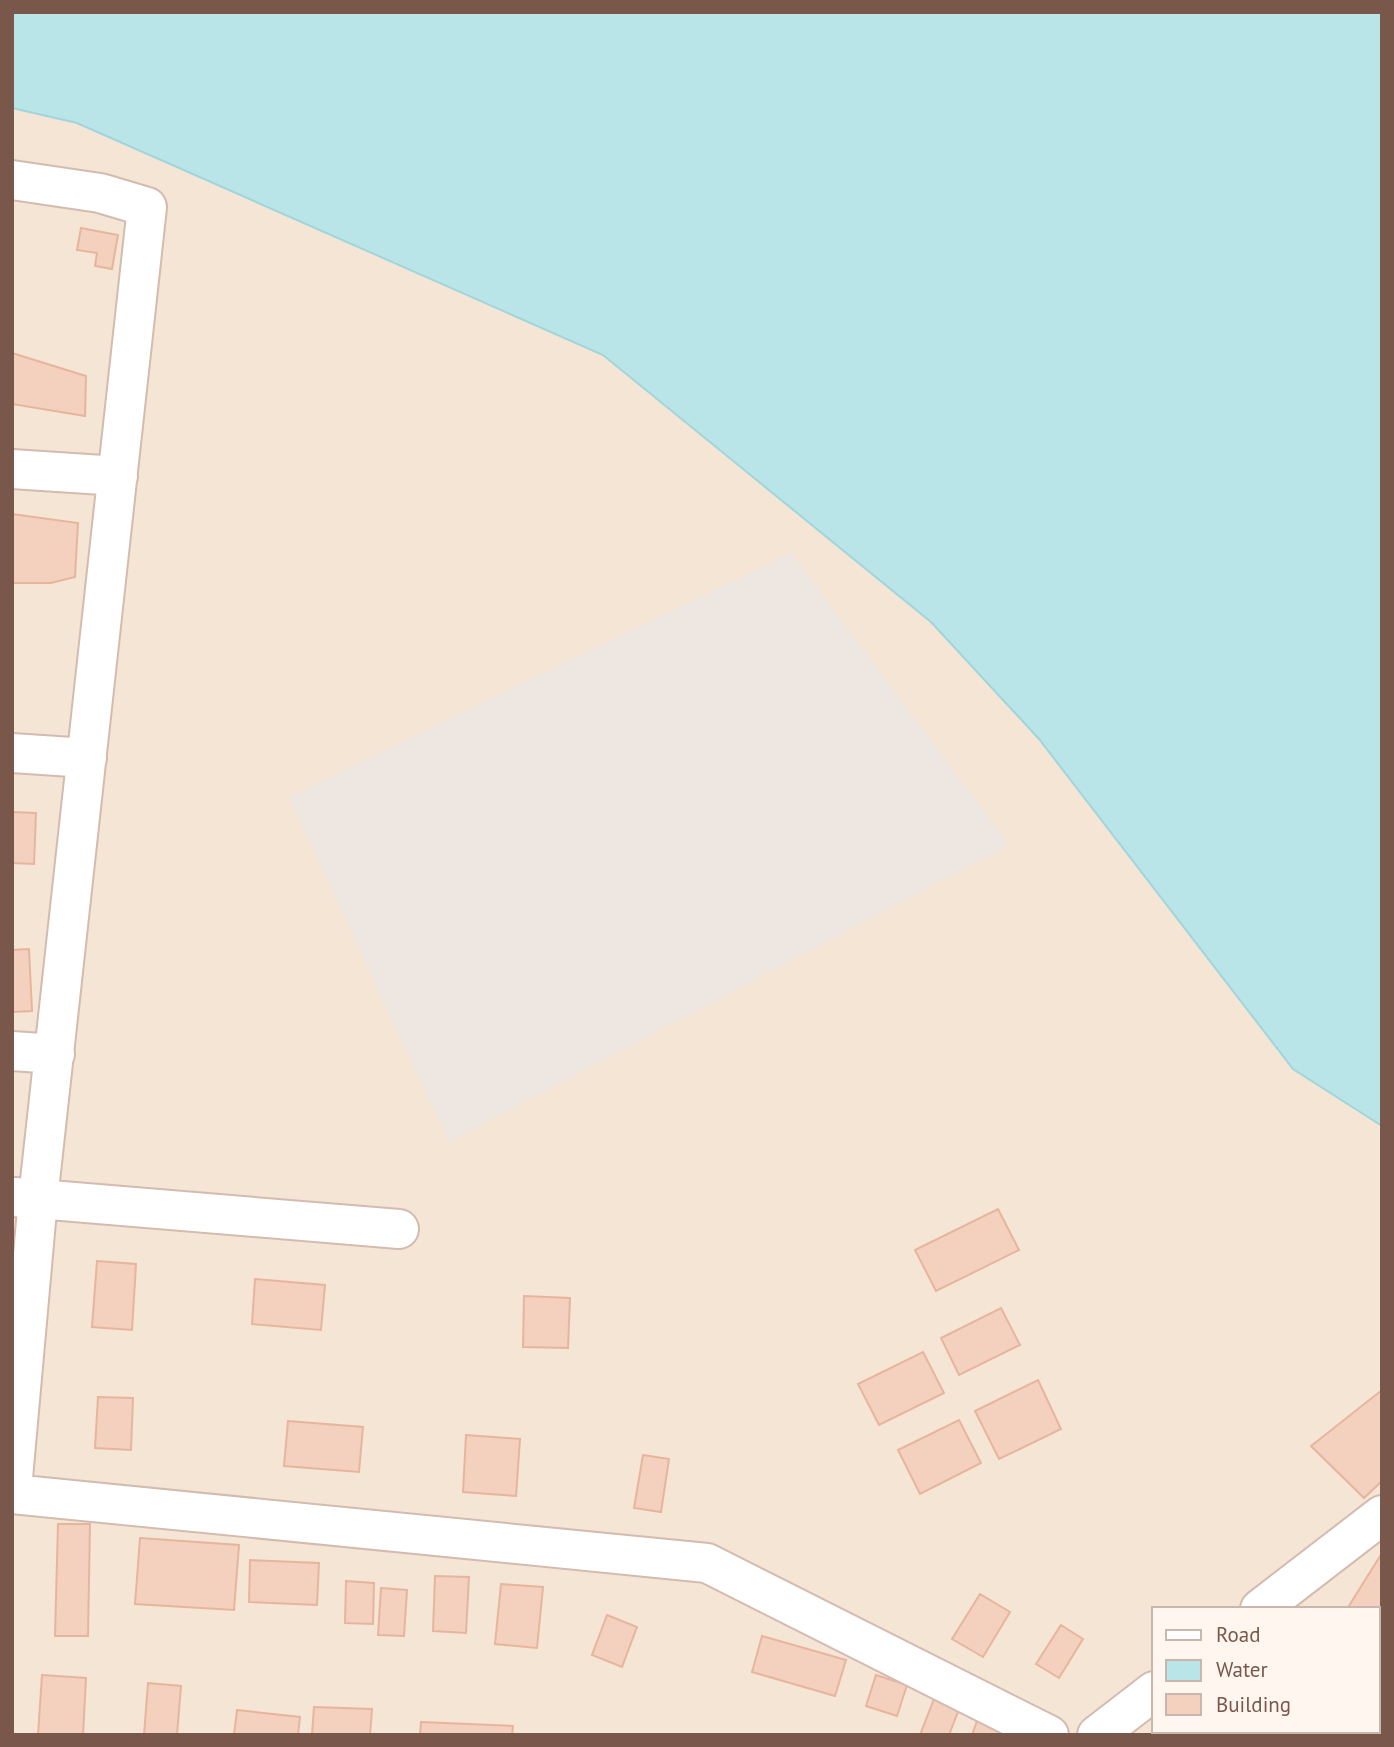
<svg xmlns="http://www.w3.org/2000/svg" width="1394" height="1747" viewBox="0 0 1394 1747" font-family="'PT Sans',sans-serif">
  <rect width="100%" height="100%" fill="#fdf3e7"/>
  <path fill="#f5e5d5" fill-rule="evenodd" d="M 12,108 L 77,123 L 603,355 L 931,622 L 1039,739 L 1293,1069 L 1382,1126 L 1382,1735 L 12,1735 ZM 1154,1609 L 1378,1609 L 1378,1731 L 1154,1731 Z"/>
  <path fill="#eee6e1" d="M 791,553 L 1009,845 L 449,1142 L 289,797 Z"/>
  <path fill="#bae5e8" stroke="#a0d5db" stroke-width="2" d="M 12,12 L 1382,12 L 1382,1126 L 1293,1069 L 1039,739 L 931,622 L 603,355 L 77,123 L 12,108 Z"/>
  <path fill="#f4d0be" stroke="#e7b59d" stroke-width="2" d="M 81,228 L 118,235 L 112,269 L 95,266 L 97,253 L 77,250 Z
    M 12,353 L 86,376 L 85,416 L 12,404 Z
    M 12,514 L 78,523 L 75,577 L 51,583 L 12,583 Z
    M 12,812 L 36,813 L 34,864 L 12,863 Z
    M 29,949 L 32,1011 L 12,1012 L 12,950 Z
    M 998,1209 L 1019,1250 L 936,1291 L 915,1250 Z
    M 97,1261 L 136,1264 L 132,1330 L 92,1327 Z
    M 255,1279 L 325,1285 L 321,1330 L 252,1324 Z
    M 524,1296 L 570,1298 L 568,1348 L 523,1347 Z
    M 1001,1308 L 1020,1345 L 959,1375 L 941,1338 Z
    M 923,1352 L 944,1393 L 879,1425 L 858,1384 Z
    M 1038,1380 L 1061,1429 L 999,1459 L 975,1411 Z
    M 1382,1390 L 1382,1481 L 1364,1498 L 1311,1446 Z
    M 98,1397 L 133,1398 L 131,1450 L 95,1448 Z
    M 959,1420 L 981,1463 L 920,1494 L 898,1450 Z
    M 288,1421 L 363,1427 L 359,1472 L 284,1466 Z
    M 466,1435 L 520,1439 L 516,1496 L 463,1492 Z
    M 643,1455 L 669,1459 L 661,1512 L 634,1508 Z
    M 58,1524 L 90,1524 L 88,1636 L 55,1636 Z
    M 140,1538 L 239,1545 L 234,1610 L 135,1604 Z
    M 1382,1553 L 1382,1717 L 1378,1715 L 1378,1609 L 1347,1609 Z
    M 250,1560 L 319,1563 L 317,1605 L 249,1602 Z
    M 435,1576 L 469,1577 L 466,1633 L 433,1631 Z
    M 346,1581 L 374,1583 L 373,1624 L 345,1623 Z
    M 501,1584 L 543,1587 L 537,1648 L 495,1644 Z
    M 381,1588 L 407,1590 L 404,1636 L 378,1635 Z
    M 980,1594 L 1010,1612 L 983,1657 L 952,1639 Z
    M 607,1615 L 637,1627 L 622,1667 L 592,1655 Z
    M 1061,1625 L 1083,1639 L 1059,1678 L 1036,1664 Z
    M 762,1636 L 846,1660 L 835,1696 L 752,1672 Z
    M 42,1675 L 86,1678 L 83,1735 L 38,1735 Z
    M 876,1675 L 907,1685 L 897,1716 L 866,1706 Z
    M 148,1683 L 181,1686 L 177,1735 L 144,1735 Z
    M 934,1699 L 959,1709 L 949,1735 L 920,1735 Z
    M 314,1707 L 372,1709 L 370,1735 L 312,1735 Z
    M 237,1710 L 300,1717 L 298,1735 L 234,1735 Z
    M 978,1718 L 1020,1735 L 972,1735 Z
    M 421,1722 L 513,1726 L 512,1735 L 420,1735 Z"/>
  <g fill="none" stroke-linecap="round" stroke-linejoin="round">
    <g stroke="#d3bcaf" stroke-width="42">
      <path id="minor" d="M 12,180 L 100,193 L 147,207 L 38,1199 L 12,1489
        M 12,469 L 118,476
        M 12,753 L 87,758
        M 12,1051 L 55,1054
        M 14,1197 L 399,1229
        M 12,1494 L 707,1563 L 1049,1735
        M 1260,1609 L 1382,1515
        M 1097,1735 L 1154,1691"/>
    </g>
    <use href="#minor" stroke="#fff" stroke-width="38"/>
  </g>
  <rect width="1394" height="1747" fill="none" stroke="#79574a" stroke-width="28"/>
  <rect x="1152" y="1607" width="228" height="126" fill="#fff7ef" stroke="#c9b7ad" stroke-width="2"/>
  <rect x="1166" y="1630" width="35" height="10" fill="#ffffff" stroke="#c9b7ad" stroke-width="2"/>
  <text x="1216" y="1642" font-size="21" fill="#79574a">Road</text>
  <rect x="1166" y="1660" width="35" height="21" fill="#bae5e8" stroke="#c9b7ad" stroke-width="2"/>
  <text x="1216" y="1677" font-size="21" fill="#79574a">Water</text>
  <rect x="1166" y="1694" width="35" height="21" fill="#f4d0be" stroke="#c9b7ad" stroke-width="2"/>
  <text x="1216" y="1712" font-size="21" fill="#79574a">Building</text>
</svg>
